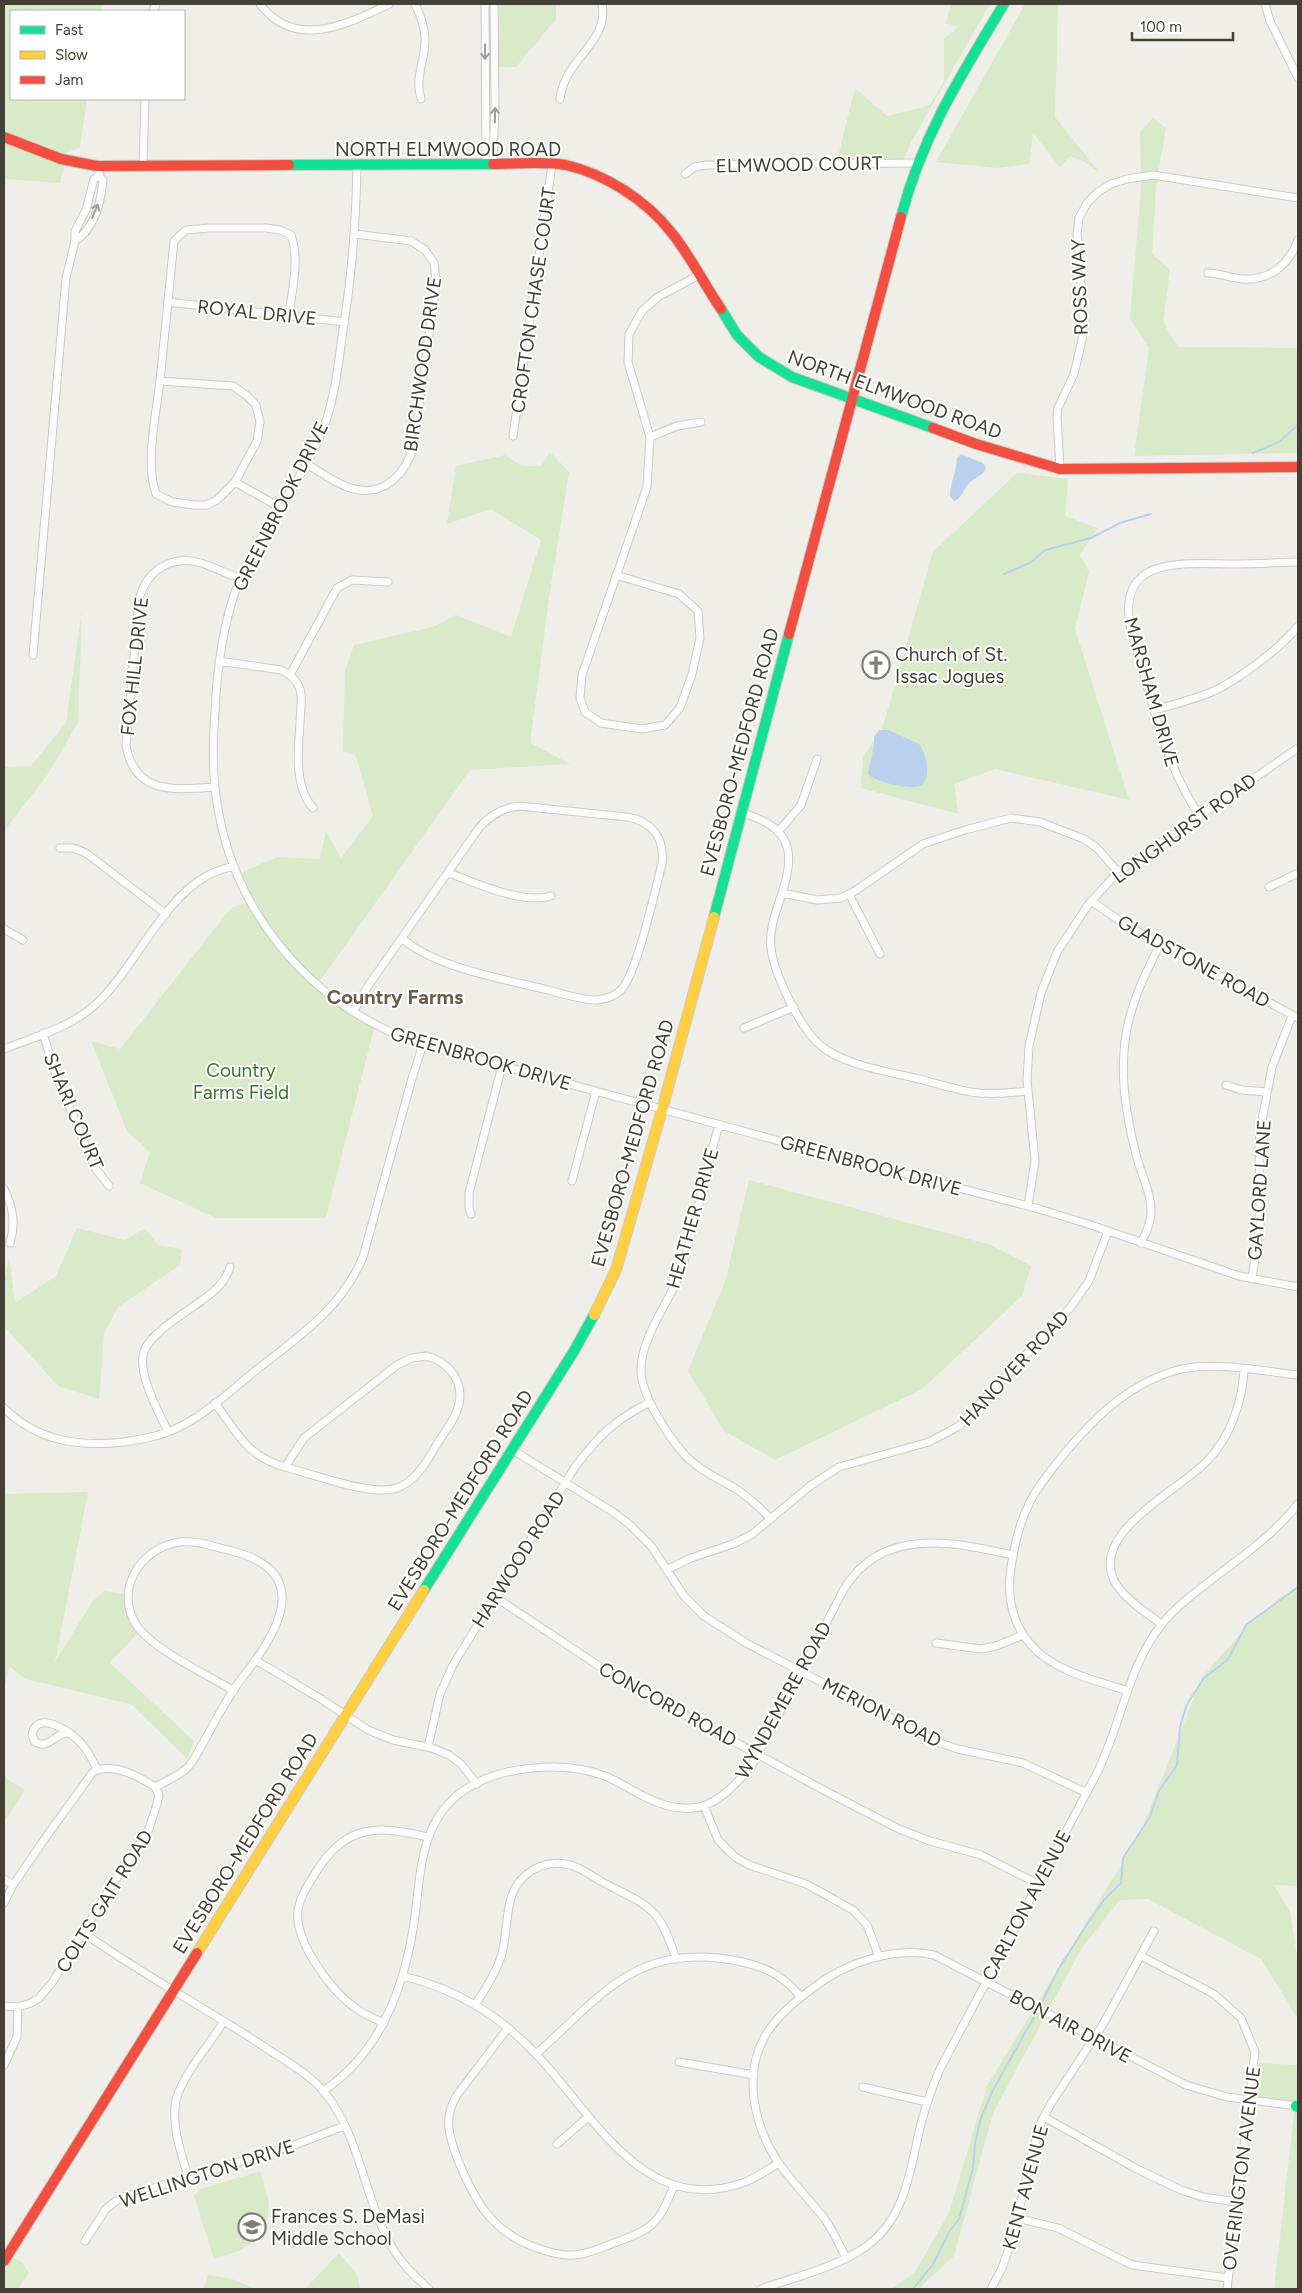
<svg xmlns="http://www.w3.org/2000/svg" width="1302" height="2293" viewBox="0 0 1302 2293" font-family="Figtree,sans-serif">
  <rect width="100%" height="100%" fill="#efeee8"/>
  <path fill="#d8eac8" d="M 4,4 L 102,4 L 101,11 L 11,11 L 11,99 L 87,99 L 80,147 L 67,153 L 60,183 L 4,179 Z
    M 490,4 L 556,4 L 556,19 L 516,67 L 490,67 Z
    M 951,4 L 990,4 L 911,142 L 903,161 L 837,161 L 855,88 L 887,116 L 930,105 L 944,81 L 944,39 L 958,27 L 946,23 Z
    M 1025,4 L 1058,4 L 1055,117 L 1099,172 L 1083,161 L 1070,156 L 1060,167 L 1033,133 L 1029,164 L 997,168 L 936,162 Z
    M 1153,118 L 1166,128 L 1156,186 L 1152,254 L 1170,270 L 1163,322 L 1178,347 L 1298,348 L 1298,453 L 1134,456 L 1149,349 L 1130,318 L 1141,189 L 1140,132 Z
    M 550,452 L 569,472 L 549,598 L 530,743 L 570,764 L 470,770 L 317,985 L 375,1024 L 326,1218 L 216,1218 L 140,1183 L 150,1152 L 127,1131 L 91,1041 L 120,1049 L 231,908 L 249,902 L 240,873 L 277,857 L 320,859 L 326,831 L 341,858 L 373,816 L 356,756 L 343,751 L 345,670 L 354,645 L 433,627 L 456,615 L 511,637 L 541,540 L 491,509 L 447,524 L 456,466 L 505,455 L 522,466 L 541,466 Z
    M 1017,473 L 1068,479 L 1065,516 L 1098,528 L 1080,555 L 1089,572 L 1075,629 L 1129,800 L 995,769 L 954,784 L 958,814 L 861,788 L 863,757 L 883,726 L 933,552 Z
    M 82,610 L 78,722 L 48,774 L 4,831 L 4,767 L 31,766 L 66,723 Z
    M 749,1180 L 991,1245 L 1031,1266 L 1022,1296 L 922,1389 L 775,1460 L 724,1431 L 688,1371 L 725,1282 Z
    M 77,1228 L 125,1240 L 145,1228 L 158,1245 L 182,1249 L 180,1265 L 118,1307 L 104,1334 L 99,1399 L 58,1386 L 4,1326 L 4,1282 L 9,1257 L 15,1303 L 56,1276 Z
    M 88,1492 L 55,1662 L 93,1601 L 105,1591 L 128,1595 L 140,1630 L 110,1663 L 194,1741 L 187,1759 L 131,1704 L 25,1679 L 9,1666 L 4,1689 L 4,1494 Z
    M 1298,1587 L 1298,1886 L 1274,1885 L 1290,1912 L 1298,1962 L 1298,2019 L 1261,1959 L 1148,1899 L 1120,1900 L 1083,1946 L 993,2113 L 954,2256 L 918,2289 L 891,2289 L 915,2272 L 949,2213 L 987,2086 L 1141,1832 L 1202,1677 L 1255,1618 Z
    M 4,1771 L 7,1779 L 25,1790 L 4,1822 Z
    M 1254,2063 L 1298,2065 L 1298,2289 L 1274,2289 L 1295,2105 L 1250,2099 Z
    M 260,2171 L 269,2202 L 268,2217 L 252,2243 L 241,2250 L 214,2259 L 194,2196 L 198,2190 Z
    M 339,2253 L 357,2274 L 360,2289 L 305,2289 Z
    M 13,2257 L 22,2262 L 29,2273 L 17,2289 L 4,2289 L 4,2272 Z
    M 208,2275 L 232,2279 L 255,2289 L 204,2289 Z"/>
  <path fill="#b9d1ec" d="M 961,454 L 983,463 L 986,468 C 983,476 975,477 969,483 C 963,489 962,499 954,501 L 950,496 C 950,482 957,471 957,458 Z
    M 879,730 L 889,730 L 919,744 C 927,755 931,774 922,785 C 912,791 875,782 868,774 L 874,746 L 874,737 Z"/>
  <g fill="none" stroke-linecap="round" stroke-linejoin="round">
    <path stroke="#b9d1ec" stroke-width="2" d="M 1253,453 L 1279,442 L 1298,425
      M 1004,574 L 1030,563 L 1045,550 L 1091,538 L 1120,523 L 1151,514
      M 1040,2006 L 1059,1968 L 1090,1920 L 1104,1900 L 1121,1883 L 1123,1858 L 1150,1817 L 1159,1791 L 1177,1765 L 1180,1727 L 1187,1704 L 1204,1678 L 1226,1661 L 1231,1654 L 1246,1625 L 1298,1587
      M 913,2289 L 932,2266 L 949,2232 L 959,2219 L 973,2168 L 975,2144 L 981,2118 L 993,2090 L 1038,2010"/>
    <g stroke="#cdcbc6" stroke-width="9">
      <path id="street" d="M 260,4 C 295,51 348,24 389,4
        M 415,4 C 420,14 424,26 425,37 C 426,59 414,77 421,99
        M 485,4 L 486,164
        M 1265,4 L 1270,21 L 1298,78
        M 153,11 L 156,4
        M 560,99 C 565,57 609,44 602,4
        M 493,164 L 495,104 L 494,4
        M 357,166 C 356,221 352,275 343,330 C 339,359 336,389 327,418 C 307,479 259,528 236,589 C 222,629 217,669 215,711 C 213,740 212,768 216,796 C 231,910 308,1003 415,1042 L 761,1136 L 1039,1209 L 1091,1225 L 1239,1276 L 1298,1287
        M 143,167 L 145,99
        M 685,174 L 694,167 L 706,165 L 916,163
        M 75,241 C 94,229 101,202 103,180 L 99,176 L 99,172
        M 1208,273 C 1219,273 1230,278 1242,279 C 1269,281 1289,265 1298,240
        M 168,302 L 345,322
        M 160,381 C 156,415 145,463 156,494 L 172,502 L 194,505 L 207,505 L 217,500 L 235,482 L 257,441 L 260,422 L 256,405 L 246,395 L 233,386 L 160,381 L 174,241 L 186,230 L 209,228 L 266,228 L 280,230 L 291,235 C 300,260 292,289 289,315
        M 513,436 L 552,165
        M 650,437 L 677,426 L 701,422
        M 305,463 C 321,472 337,485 354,489 C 385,497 407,472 414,445 L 433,306 L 436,280 L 434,263 L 425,250 L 411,241 L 355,234
        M 1060,469 L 1057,417 L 1058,408 L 1074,374 L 1082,340 L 1083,312 L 1077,234 L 1079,218 L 1087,203 L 1098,192 L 1111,184 L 1127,179 L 1153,175 L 1298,198
        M 235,482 L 279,507
        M 616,575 L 679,594 L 698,611 L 700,638 L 692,674 L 680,708 L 665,725 L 642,729 L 601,723 L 585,712 L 580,698 L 582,675 L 647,487 L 650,437 L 628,362 L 629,334 L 642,311 L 658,297 L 699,275
        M 33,655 L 66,278 L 75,241 L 75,231 L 86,210 L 94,179 L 99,176
        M 219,661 L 281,670 C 290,674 297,680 300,689 C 303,700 300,713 300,724 C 298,750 294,787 313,808
        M 290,675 L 337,588 L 352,580 L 388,582
        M 1155,710 C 1175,704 1195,699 1214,691 C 1239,679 1281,648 1298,626
        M 215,787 C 175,790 134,795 126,745 L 139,600 C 146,571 171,554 201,563 C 214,567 227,574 241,579
        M 741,812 C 761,819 784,827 788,851 C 793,884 767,915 771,948 C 774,974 800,1028 820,1045 C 844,1066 892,1072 923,1080 C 942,1085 960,1091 979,1093 C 995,1094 1012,1093 1028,1091
        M 1199,815 C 1162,760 1151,693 1131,631 C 1115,557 1178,563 1229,564 C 1252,564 1275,563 1298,562
        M 778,832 L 801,805 L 817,759
        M 60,848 L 73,848 L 86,853 L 166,914
        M 449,873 C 476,883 523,905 551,896
        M 1269,887 L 1298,873
        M 782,893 L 817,900 L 841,898 L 855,891 L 923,844 L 965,830 L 1011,818 L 1040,822 L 1084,839 L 1097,848 L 1118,872
        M 849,894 L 880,954
        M 1091,901 L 1129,927 L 1298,1018
        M 4,929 L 23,940
        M 353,1012 L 368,986 L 479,828 C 490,815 502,808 519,806 L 627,817 C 652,821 665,838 662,864 C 655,890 637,974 621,990 C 615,996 606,999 597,1000 C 581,1000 564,994 548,990 C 508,980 432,967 402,938
        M 744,1028 L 794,1007
        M 43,1033 L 55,1072 L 95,1168 L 109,1186
        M 4,1049 C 34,1037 72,1027 96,1004 C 134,969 161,902 205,877 C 214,871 224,869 234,866
        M 1226,1085 L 1242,1090 L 1267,1092
        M 719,1125 C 705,1171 697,1218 683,1265 C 673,1298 641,1335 641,1370 C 641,1395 667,1434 683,1453 C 698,1470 718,1478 736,1489 C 749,1497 760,1508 771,1519
        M 572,1181 L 596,1091
        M 4,1189 C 13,1207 16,1223 10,1243
        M 1028,1206 L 1035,1161 L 1027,1080 L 1029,1046 L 1041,993 L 1057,952 L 1088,905 L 1118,872 L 1298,748
        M 471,1214 L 469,1208 L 469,1193 L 502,1066
        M 1141,1243 C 1146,1233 1150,1225 1151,1214 C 1152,1195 1142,1176 1137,1158 C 1128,1124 1121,1088 1124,1052 C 1126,1013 1143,978 1160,944
        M 1252,1279 L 1260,1224 L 1259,1142 L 1261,1126 L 1272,1067 L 1292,1016
        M 426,1356 C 448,1361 464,1381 459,1404 C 456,1418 446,1430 439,1441 C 428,1459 416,1484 393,1489 C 367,1495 313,1474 285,1467 L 304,1438 L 397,1365 L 412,1358 Z
        M 215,1403 C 237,1433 248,1457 285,1467
        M 4,1408 C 37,1441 78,1447 123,1442 C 145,1439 166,1435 185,1424 C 214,1408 238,1384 264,1364 C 304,1333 343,1305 363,1257 L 411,1082 L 423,1044
        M 168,1432 C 159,1412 135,1371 145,1349 C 153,1332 186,1312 201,1301 C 214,1292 225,1283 230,1267
        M 511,1449 L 613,1512 L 629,1524 L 652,1547 L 684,1596 L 704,1616 L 746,1643 L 937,1742 L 958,1749 L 1023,1763 L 1087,1793
        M 668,1569 L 691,1558 L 733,1544 L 751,1535 L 810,1486 L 839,1467 L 929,1442 L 959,1426 L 1070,1308 L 1089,1281 L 1108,1231
        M 495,1597 L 617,1678 L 829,1793 L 899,1829 L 930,1841 L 981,1855 L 1038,1884
        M 1161,1624 C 1147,1613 1129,1602 1118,1587 C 1082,1535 1180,1491 1208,1460 C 1231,1436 1242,1402 1244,1370
        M 936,1643 L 981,1649 L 996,1646 L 1023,1635
        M 257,1661 L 321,1699 L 368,1730 L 393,1740 L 432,1748 L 449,1755 L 461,1764 L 477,1784
        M 1128,1691 C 1095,1680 1055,1672 1031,1645 C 1008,1619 1006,1588 1013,1556 C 1016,1537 1021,1520 1030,1502 C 1038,1486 1049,1473 1060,1459 C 1091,1421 1125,1386 1174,1371 C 1210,1360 1261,1371 1298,1375
        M 69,1733 C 53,1733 50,1750 35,1742 L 32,1735 C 37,1709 69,1731 80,1742 C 88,1750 92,1760 98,1770
        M 428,1747 L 440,1694 L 453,1665 L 575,1467 C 600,1434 614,1421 650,1402
        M 155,1787 C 166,1781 179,1776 187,1768 C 192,1763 195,1758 198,1752 C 212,1728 225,1700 242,1678 C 279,1632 314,1572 232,1551 C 214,1547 198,1540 180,1542 C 141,1547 113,1590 137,1626 C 154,1650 208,1675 234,1691
        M 704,1806 L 718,1840 L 735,1857 L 749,1865 L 806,1884 L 853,1910 L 867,1925 L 879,1957
        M 4,1879 L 13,1885
        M 4,1903 L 13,1885 L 46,1837 L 93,1772 C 113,1762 138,1776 155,1787 L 159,1795 L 157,1804 L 149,1829 L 111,1887 L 52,1983 L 39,1998 L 31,2003 L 18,2007 L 4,2006
        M 84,1933 C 141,1974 204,2007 263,2046 C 285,2061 309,2073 326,2094 C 359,2136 364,2194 388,2240 C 398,2260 412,2274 429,2289
        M 1141,1956 L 1214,1994 L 1241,2018 L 1255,2052 L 1227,2289
        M 403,1976 C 455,1989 496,2013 533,2051 C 591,2110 642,2218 742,2183 C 755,2179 767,2170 779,2163
        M 475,2005 C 486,1988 496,1973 502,1954 C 506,1937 506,1919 510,1902 C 516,1874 543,1858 571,1865 C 583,1869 593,1877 604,1883 C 651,1907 659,1907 676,1959
        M 384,2023 C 375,2019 365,2015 357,2009 C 332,1992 294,1942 298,1910 C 300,1896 309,1884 316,1872 C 346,1824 377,1825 428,1837
        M 508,2028 L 457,2095 C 443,2117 449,2137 458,2160 C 475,2202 492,2232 537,2248 C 549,2252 561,2256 574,2255 C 588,2254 601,2248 614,2243 C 653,2229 659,2224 674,2185
        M 536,2054 C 601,1997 634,1943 733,1960 C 763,1966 781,1973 801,1997
        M 679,2062 L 754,2075
        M 4,2065 L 17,2037 L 18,2007
        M 863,2087 L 927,2102
        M 323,2091 C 382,2052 406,1983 415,1916 C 421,1869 421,1818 466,1789 C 503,1765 565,1761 605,1776 C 620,1782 632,1791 645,1797 C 695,1822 721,1804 752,1765 L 844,1589 C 882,1526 954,1542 1013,1555
        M 1044,2117 L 1137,2169 L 1181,2190 L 1203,2197 L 1237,2202
        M 557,2144 L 588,2117
        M 188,2176 C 181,2153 171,2125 176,2100 C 183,2074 210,2044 224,2021
        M 1017,2218 L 1058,2228 L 1132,2265 L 1228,2278
        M 85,2241 L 106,2209 L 120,2198 L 292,2146 L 344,2126
        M 846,2258 C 839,2244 833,2230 824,2218 C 808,2198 790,2180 776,2159 C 754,2124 743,2075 765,2036 C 776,2017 795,2001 813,1988 C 845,1963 894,1946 934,1955 L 1186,2085 L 1227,2097 L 1298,2106
        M 761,2289 C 795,2277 834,2268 864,2248 C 908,2218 910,2166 922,2120 C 927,2102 933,2085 940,2069 L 1097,1773 C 1121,1725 1128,1666 1162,1624 C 1173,1610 1187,1599 1201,1588 C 1234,1562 1272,1537 1298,1504
        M 991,2289 L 1002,2268 L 1013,2237 L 1033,2149 L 1042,2120 L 1052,2102 L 1102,2026 L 1154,1931"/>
    </g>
    <g stroke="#ceccbf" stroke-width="12">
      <path id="fast" d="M 289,165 L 493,164
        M 901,217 C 922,136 961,75 1004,4
        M 721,309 L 737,335 L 759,357 L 792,377 L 933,428
        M 714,917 L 789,634
        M 424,1590 L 574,1351 L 594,1315
        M 1296,2106 L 1298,2107"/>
    </g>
    <g stroke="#ceccbf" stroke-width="12">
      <path id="slow" d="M 594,1315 L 616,1270 L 662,1110 L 714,917
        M 197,1953 L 424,1590"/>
    </g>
    <g stroke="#ceccbf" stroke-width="12">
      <path id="jam" d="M 4,137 L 61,159 L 97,166 L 289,165
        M 493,164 C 516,164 543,161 566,165 C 605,174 646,200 671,232 C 690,255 704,284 721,309
        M 933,428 L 976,444 L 1060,469 L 1298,467
        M 789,634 L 901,217
        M 4,2261 L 197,1953"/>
    </g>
    <use href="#street" stroke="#fdfcfc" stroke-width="7"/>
    <use href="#fast" stroke="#16e098" stroke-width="10"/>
    <use href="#slow" stroke="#ffcf43" stroke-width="10"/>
    <use href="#jam" stroke="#f24e42" stroke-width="10"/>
  </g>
  <defs><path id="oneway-shaft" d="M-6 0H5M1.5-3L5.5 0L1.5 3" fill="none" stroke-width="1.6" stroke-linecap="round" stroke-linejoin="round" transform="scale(1.25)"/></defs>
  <g stroke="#a09e98">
    <use href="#oneway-shaft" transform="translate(485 52) rotate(90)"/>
    <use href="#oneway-shaft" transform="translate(495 115) rotate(-89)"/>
    <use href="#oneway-shaft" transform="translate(95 211) rotate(-68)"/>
  </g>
  <defs>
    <g id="church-ring" transform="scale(1.4375)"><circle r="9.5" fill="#fff" stroke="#807d74" stroke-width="1.5"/><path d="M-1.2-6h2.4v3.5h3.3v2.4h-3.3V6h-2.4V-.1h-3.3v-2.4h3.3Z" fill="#807d74"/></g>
    <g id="school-ring" transform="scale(1.4375)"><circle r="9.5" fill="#fff" stroke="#807d74" stroke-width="1.5"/><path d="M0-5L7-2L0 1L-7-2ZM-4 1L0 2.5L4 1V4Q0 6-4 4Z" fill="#807d74"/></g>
  </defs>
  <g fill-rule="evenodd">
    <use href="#church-ring" x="876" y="665"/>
    <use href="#school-ring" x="252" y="2227"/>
  </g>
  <g text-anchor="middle" stroke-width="4" stroke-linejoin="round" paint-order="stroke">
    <g font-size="19" fill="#444035" stroke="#fff">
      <text x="448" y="156">NORTH ELMWOOD ROAD</text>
      <text transform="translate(799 164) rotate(-1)" y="7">ELMWOOD COURT</text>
      <text transform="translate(1079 287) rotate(-92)" y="7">ROSS WAY</text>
      <text transform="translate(533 300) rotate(-82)" y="7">CROFTON CHASE COURT</text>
      <text transform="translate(257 312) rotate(6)" y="7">ROYAL DRIVE</text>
      <text transform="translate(422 364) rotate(-82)" y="7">BIRCHWOOD DRIVE</text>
      <text transform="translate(895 394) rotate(20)" y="7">NORTH ELMWOOD ROAD</text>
      <text transform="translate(280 506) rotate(-63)" y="7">GREENBROOK DRIVE</text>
      <text transform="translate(134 666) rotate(-84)" y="7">FOX HILL DRIVE</text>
      <text transform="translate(1152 692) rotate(74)" y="7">MARSHAM DRIVE</text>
      <text transform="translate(739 752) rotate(-75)" y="7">EVESBORO-MEDFORD ROAD</text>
      <text transform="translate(1184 828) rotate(-36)" y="7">LONGHURST ROAD</text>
      <text transform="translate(1194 961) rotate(29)" y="7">GLADSTONE ROAD</text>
      <text transform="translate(481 1058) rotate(16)" y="7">GREENBROOK DRIVE</text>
      <text transform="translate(74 1111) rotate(67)" y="7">SHARI COURT</text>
      <text transform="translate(632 1143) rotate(-74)" y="7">EVESBORO-MEDFORD ROAD</text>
      <text transform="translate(871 1165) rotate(15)" y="7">GREENBROOK DRIVE</text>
      <text transform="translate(1259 1190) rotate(-86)" y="7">GAYLORD LANE</text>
      <text transform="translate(692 1218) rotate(-74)" y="7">HEATHER DRIVE</text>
      <text transform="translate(1014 1368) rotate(-47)" y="7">HANOVER ROAD</text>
      <text transform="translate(460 1500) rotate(-58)" y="7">EVESBORO-MEDFORD ROAD</text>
      <text transform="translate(518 1559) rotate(-58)" y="7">HARWOOD ROAD</text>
      <text transform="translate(783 1700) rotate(-61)" y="7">WYNDEMERE ROAD</text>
      <text transform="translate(668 1704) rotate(29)" y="7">CONCORD ROAD</text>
      <text transform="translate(882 1712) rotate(27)" y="7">MERION ROAD</text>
      <text transform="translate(245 1843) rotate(-58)" y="7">EVESBORO-MEDFORD ROAD</text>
      <text transform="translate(104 1901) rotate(-58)" y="7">COLTS GAIT ROAD</text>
      <text transform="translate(1026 1905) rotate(-62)" y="7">CARLTON AVENUE</text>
      <text transform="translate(1071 2026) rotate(28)" y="7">BON AIR DRIVE</text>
      <text transform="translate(1241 2168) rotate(-83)" y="7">OVERINGTON AVENUE</text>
      <text transform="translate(207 2173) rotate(-18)" y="7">WELLINGTON DRIVE</text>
      <text transform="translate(1025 2187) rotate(-75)" y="7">KENT AVENUE</text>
    </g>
    <g font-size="19" fill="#444035" stroke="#fff" text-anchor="start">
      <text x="895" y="661">Church of St.<tspan x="895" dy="22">Issac Jogues</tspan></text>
      <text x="271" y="2223">Frances S. DeMasi<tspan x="271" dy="22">Middle School</tspan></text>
    </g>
    <g font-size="19" fill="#3c742a" stroke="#fff">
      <text x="241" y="1077">Country<tspan x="241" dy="22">Farms Field</tspan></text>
    </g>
    <g font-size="20" font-weight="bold" fill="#665f4c" stroke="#fff">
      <text x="395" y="1004">Country Farms</text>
    </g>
  </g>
  <rect width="1302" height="2293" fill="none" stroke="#444035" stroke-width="10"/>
  <rect x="10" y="10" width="175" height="90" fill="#ffffff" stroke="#b4b3ae"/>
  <rect x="20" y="26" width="25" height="8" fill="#16e098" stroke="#b4b3ae"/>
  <text x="55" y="35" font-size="15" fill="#444035">Fast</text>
  <rect x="20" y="51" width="25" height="8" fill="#ffcf43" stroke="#b4b3ae"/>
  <text x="55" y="60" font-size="15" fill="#444035">Slow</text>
  <rect x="20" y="76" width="25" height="8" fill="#f24e42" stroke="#b4b3ae"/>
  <text x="55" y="85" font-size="15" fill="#444035">Jam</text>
  <path d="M1132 32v8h101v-8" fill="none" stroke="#444035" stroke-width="2.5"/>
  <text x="1140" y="32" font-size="15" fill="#444035" stroke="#ffffff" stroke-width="4" paint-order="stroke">100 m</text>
</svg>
